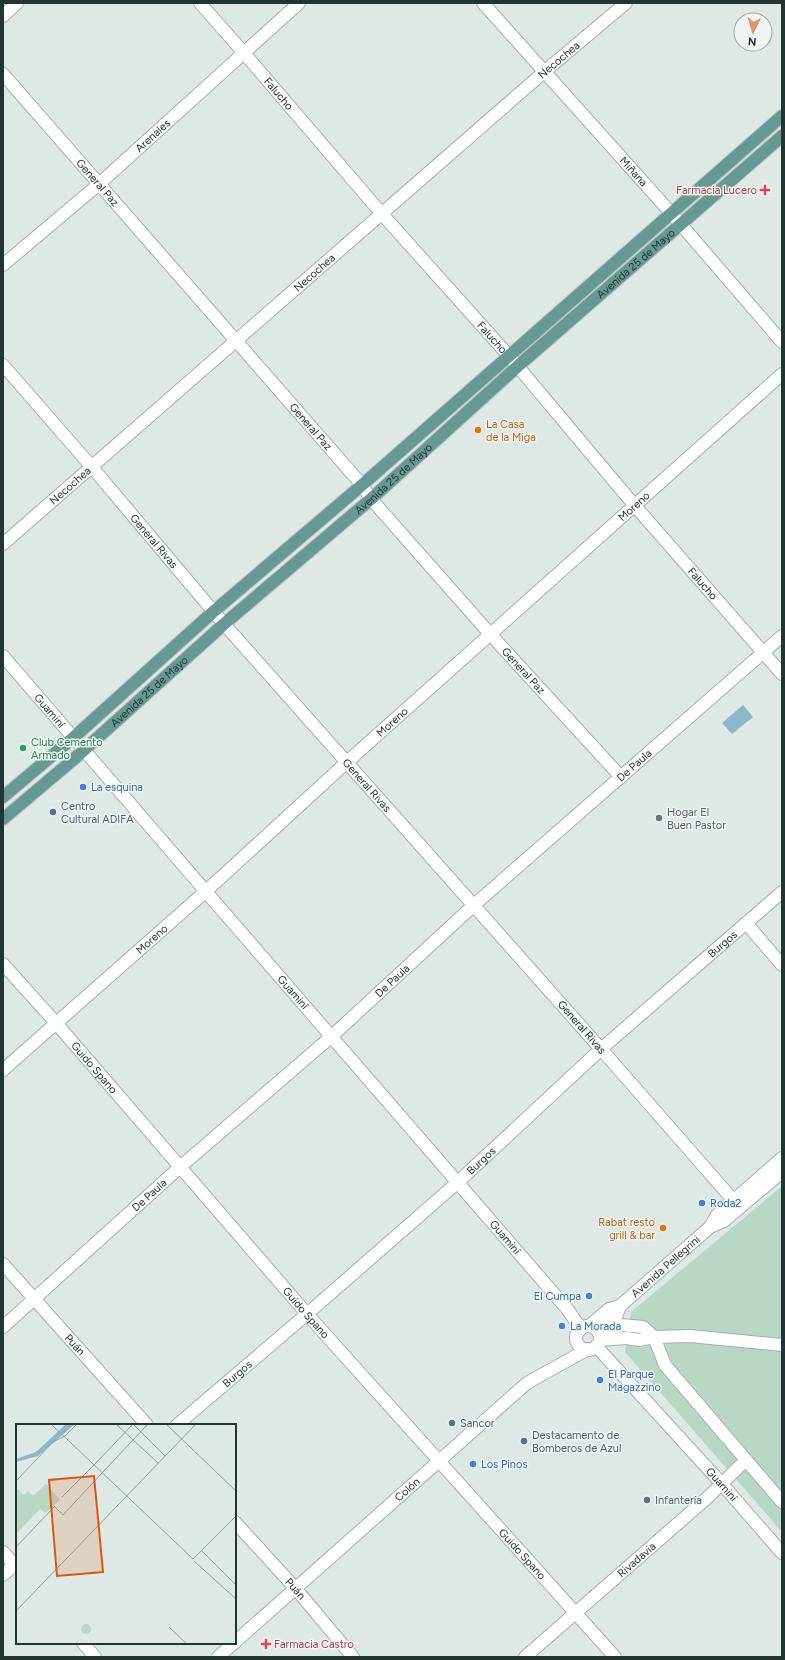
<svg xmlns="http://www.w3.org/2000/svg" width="785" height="1660" viewBox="0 0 785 1660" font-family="Figtree,sans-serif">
  <rect width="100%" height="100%" fill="#dee8e5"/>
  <path fill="#b9d7c5" d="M 781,1187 L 782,1187 L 782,1532 L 625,1352 L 631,1312 Z"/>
  <path fill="#8bb7c8" d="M 743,705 L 753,717 L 732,734 L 722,723 Z"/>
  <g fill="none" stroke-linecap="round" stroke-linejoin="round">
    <g stroke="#a2afac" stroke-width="14">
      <g id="minor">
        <path id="s1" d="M 200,3 L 244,53 L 382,214 L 509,356 L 635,506 L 782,674"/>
        <path id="s2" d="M 483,3 L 671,213 L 782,342"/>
        <path d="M 3,16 L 17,3"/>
        <path id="s3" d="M 3,74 L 362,485 L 371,499 L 491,635 L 621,777"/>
        <path id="s4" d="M 3,265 L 99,184 L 299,3"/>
        <path id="s5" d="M 3,365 L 91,466 L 224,624 L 601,1049 L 782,892"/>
        <path id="s6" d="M 3,544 L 544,72 L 626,3"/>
        <path id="s7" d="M 3,656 C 190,875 381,1092 568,1310 L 581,1329"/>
        <path d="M 746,923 L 782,965"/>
        <path id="s8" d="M 3,964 L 56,1023 L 307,1314 L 615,1657"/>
        <path id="s9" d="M 3,1070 L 205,892 L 347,762 L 782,374"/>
        <path id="s10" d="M 3,1264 L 147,1425"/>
        <path id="s11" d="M 3,1327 L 180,1167 L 332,1036 L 474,905 L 782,636"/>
        <path d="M 600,1335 L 621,1325 L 643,1327 L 654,1337 L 665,1365 L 782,1502"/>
        <path d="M 600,1340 L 627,1338 L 639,1340 L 654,1337 L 690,1336 L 782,1345"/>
        <path id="s12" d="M 596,1346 L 721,1483 L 782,1553"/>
        <path id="s13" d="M 235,1522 L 296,1589 L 353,1657"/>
        <path d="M 3,1552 L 17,1568"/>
        <path d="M 83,1643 L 95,1657"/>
        <path id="s14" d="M 525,1657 L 707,1498 L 746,1460"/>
      </g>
    </g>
    <g stroke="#9fb3ae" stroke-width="14">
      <g id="secondary">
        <path d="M 710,1227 L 724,1221 L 782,1172"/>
        <path id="s15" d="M 589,1326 L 609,1309 L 620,1306 L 710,1227 L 717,1215 L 782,1158"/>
        <circle cx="588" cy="1338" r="12"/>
        <path d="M 598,1332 L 616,1317 L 620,1306"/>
        <path id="s16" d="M 177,1425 L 307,1314 L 458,1182 L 601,1049 L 734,1201"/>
        <path d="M 3,1575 L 17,1563"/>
        <path id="s17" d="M 235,1642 L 527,1383 L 588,1349"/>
        <path d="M 218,1657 L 234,1643"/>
      </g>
    </g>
    <g stroke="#bcc3c2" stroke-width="14">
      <g id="primary">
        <path d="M 3,797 L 73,738 L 213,612 L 362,485 L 782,116"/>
        <path id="s18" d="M 3,819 L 74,759 L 224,624 L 371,499 L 518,366 L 782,136"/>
      </g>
    </g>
    <use href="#minor" stroke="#fff" stroke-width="12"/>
    <use href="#secondary" stroke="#fff" stroke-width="12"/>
    <use href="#primary" stroke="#679993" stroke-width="12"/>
  </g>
  <g fill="#e0444e" stroke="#eef5f3" stroke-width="1.5">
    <path d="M763 184h4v4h4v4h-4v4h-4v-4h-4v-4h4z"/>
    <path d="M264 1638h4v4h4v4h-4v4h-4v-4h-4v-4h4z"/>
  </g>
  <g fill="#e8710a" stroke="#eef5f3" stroke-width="1.5">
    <circle cx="478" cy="430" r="4"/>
    <circle cx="663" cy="1228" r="4"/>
  </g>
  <circle fill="#2e9e5b" stroke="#eef5f3" stroke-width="1.5" cx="23" cy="748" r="4"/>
  <g fill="#3f7fe0" stroke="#eef5f3" stroke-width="1.5">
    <circle cx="83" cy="787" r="4"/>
    <circle cx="702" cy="1203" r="4"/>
    <circle cx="589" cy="1296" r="4"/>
    <circle cx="562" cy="1326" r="4"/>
    <circle cx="600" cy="1380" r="4"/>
    <circle cx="473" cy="1464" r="4"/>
  </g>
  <g fill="#5c6f8a" stroke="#eef5f3" stroke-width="1.5">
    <circle cx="53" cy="812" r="4"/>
    <circle cx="452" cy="1423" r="4"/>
    <circle cx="524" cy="1441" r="4"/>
    <circle cx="647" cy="1500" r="4"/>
  </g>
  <circle fill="#6b7280" stroke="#eef5f3" stroke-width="1.5" cx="659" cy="818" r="4"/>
  <g text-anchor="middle" stroke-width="3" stroke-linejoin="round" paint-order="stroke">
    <g font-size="11" fill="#213633" stroke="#eef5f3">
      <text dy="4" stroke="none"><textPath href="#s6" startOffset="737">Necochea</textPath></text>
      <text dy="4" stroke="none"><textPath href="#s1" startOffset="120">Falucho</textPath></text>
      <text dy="4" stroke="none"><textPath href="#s4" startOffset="198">Arenales</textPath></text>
      <text dy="4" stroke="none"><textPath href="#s2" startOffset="226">Miñana</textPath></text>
      <text dy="4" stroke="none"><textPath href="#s3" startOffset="144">General Paz</textPath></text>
      <text dy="4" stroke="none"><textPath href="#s18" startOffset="842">Avenida 25 de Mayo</textPath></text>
      <text dy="4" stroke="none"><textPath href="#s6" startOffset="413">Necochea</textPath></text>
      <text dy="4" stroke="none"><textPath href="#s1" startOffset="444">Falucho</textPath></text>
      <text dy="4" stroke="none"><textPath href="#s3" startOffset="468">General Paz</textPath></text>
      <text dy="4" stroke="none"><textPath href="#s18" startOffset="518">Avenida 25 de Mayo</textPath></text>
      <text dy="4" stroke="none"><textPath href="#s6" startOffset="89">Necochea</textPath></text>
      <text dy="4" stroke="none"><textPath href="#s9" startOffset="846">Moreno</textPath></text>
      <text dy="4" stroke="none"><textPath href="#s5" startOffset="232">General Rivas</textPath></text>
      <text dy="4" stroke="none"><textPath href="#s1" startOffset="768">Falucho</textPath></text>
      <text dy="4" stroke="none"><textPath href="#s3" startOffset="792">General Paz</textPath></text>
      <text dy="4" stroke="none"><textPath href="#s18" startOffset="194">Avenida 25 de Mayo</textPath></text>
      <text dy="4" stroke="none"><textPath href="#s7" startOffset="72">Guaminí</textPath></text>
      <text dy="4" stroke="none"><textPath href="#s9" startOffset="522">Moreno</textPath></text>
      <text dy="4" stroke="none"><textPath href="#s11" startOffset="845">De Paula</textPath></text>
      <text dy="4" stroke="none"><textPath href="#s5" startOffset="556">General Rivas</textPath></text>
      <text dy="4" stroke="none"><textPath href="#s9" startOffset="198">Moreno</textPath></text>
      <text dy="4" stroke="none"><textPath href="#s5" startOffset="1069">Burgos</textPath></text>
      <text dy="4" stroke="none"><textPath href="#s11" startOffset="521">De Paula</textPath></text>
      <text dy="4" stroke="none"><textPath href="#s7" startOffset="444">Guaminí</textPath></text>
      <text transform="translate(582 1027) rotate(49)" y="4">General Rivas</text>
      <text dy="4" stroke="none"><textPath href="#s8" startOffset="138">Guido Spano</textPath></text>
      <text dy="4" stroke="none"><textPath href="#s16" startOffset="403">Burgos</textPath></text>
      <text dy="4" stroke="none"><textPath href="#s11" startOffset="197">De Paula</textPath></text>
      <text dy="4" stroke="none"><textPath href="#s7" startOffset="768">Guaminí</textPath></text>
      <text dy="4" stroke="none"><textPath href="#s15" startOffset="98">Avenida Pellegrini</textPath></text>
      <text dy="4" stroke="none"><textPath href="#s8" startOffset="462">Guido Spano</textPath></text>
      <text dy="4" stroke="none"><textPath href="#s10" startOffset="108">Puán</textPath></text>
      <text dy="4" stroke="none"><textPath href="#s16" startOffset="79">Burgos</textPath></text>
      <text dy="4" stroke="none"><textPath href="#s12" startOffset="187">Guaminí</textPath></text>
      <text dy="4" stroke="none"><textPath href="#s17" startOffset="230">Colón</textPath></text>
      <text dy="4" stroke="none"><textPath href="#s8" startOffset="786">Guido Spano</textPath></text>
      <text dy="4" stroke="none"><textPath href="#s14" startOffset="148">Rivadavia</textPath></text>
      <text dy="4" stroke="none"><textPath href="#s13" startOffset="90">Puán</textPath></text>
    </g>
    <g font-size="11" fill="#be3a42" stroke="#eef5f3" text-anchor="end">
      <text x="757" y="194">Farmacia Lucero</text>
      <text x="274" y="1648" text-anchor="start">Farmacia Castro</text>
    </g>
    <g font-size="11" fill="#c56008" stroke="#eef5f3" text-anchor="start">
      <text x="486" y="428">La Casa<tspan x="486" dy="13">de la Miga</tspan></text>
      <text x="655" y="1226" text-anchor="end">Rabat resto<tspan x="655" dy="13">grill &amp; bar</tspan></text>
    </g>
    <g font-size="11" fill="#27864d" stroke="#eef5f3" text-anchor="start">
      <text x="31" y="746">Club Cemento<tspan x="31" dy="13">Armado</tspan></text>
    </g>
    <g font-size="11" fill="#366cbe" stroke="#eef5f3" text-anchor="start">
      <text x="91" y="791">La esquina</text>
      <text x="710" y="1207">Roda2</text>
      <text x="581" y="1300" text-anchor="end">El Cumpa</text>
      <text x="570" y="1330">La Morada</text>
      <text x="608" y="1378">El Parque<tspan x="608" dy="13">Magazzino</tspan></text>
      <text x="481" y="1468">Los Pinos</text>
    </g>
    <g font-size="11" fill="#4e5e75" stroke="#eef5f3" text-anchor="start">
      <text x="61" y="810">Centro<tspan x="61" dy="13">Cultural ADIFA</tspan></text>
      <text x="460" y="1427">Sancor</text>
      <text x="532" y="1439">Destacamento de<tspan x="532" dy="13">Bomberos de Azul</tspan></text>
      <text x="655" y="1504">Infantería</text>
    </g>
    <g font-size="11" fill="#5b616d" stroke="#eef5f3" text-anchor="start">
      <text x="667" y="816">Hogar El<tspan x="667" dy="13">Buen Pastor</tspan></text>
    </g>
  </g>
  <g transform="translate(16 1424)">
    <rect width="220" height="220" fill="#dee8e5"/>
    <path d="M 30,60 L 44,76 L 29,89 L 24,85 L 0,110 L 0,63 L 8,71 L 12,67 L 17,72 ZM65 205a5 5 0 1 1 10 0a5 5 0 1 1-10 0Z" fill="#b9d7c5"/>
    <path d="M 50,0 L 59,0 L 22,32 L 0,38 L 0,35 L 20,28 Z" fill="#8bb7c8"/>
    <path fill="none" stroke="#92a19e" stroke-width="1" d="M 35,0 L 177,135M 100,0 L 142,39M 117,0 L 149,32M 150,0 L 220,67M 78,41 L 117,0M 86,49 L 132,0M 0,57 L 37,18 L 49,12 L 61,0M 46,73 L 78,41M 38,82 L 47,91 L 86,49M 0,123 L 39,82M 186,127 L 220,161M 177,135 L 220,92M 178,137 L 220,175M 0,187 L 180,0M 153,203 L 171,220"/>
    <path fill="#de570e" fill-opacity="0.15" stroke="#de570e" stroke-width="2" d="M 78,52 L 87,148 L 41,152 L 33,56 Z"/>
    <rect width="220" height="220" fill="none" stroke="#213633" stroke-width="2"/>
  </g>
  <rect width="785" height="1660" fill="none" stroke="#213633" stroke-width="8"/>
  <g transform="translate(753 32) rotate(185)"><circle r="19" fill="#eef5f3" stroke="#9ca9a6"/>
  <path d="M0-3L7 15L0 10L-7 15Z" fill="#e39261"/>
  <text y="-6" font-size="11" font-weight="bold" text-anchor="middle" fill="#213633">N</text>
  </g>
</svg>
